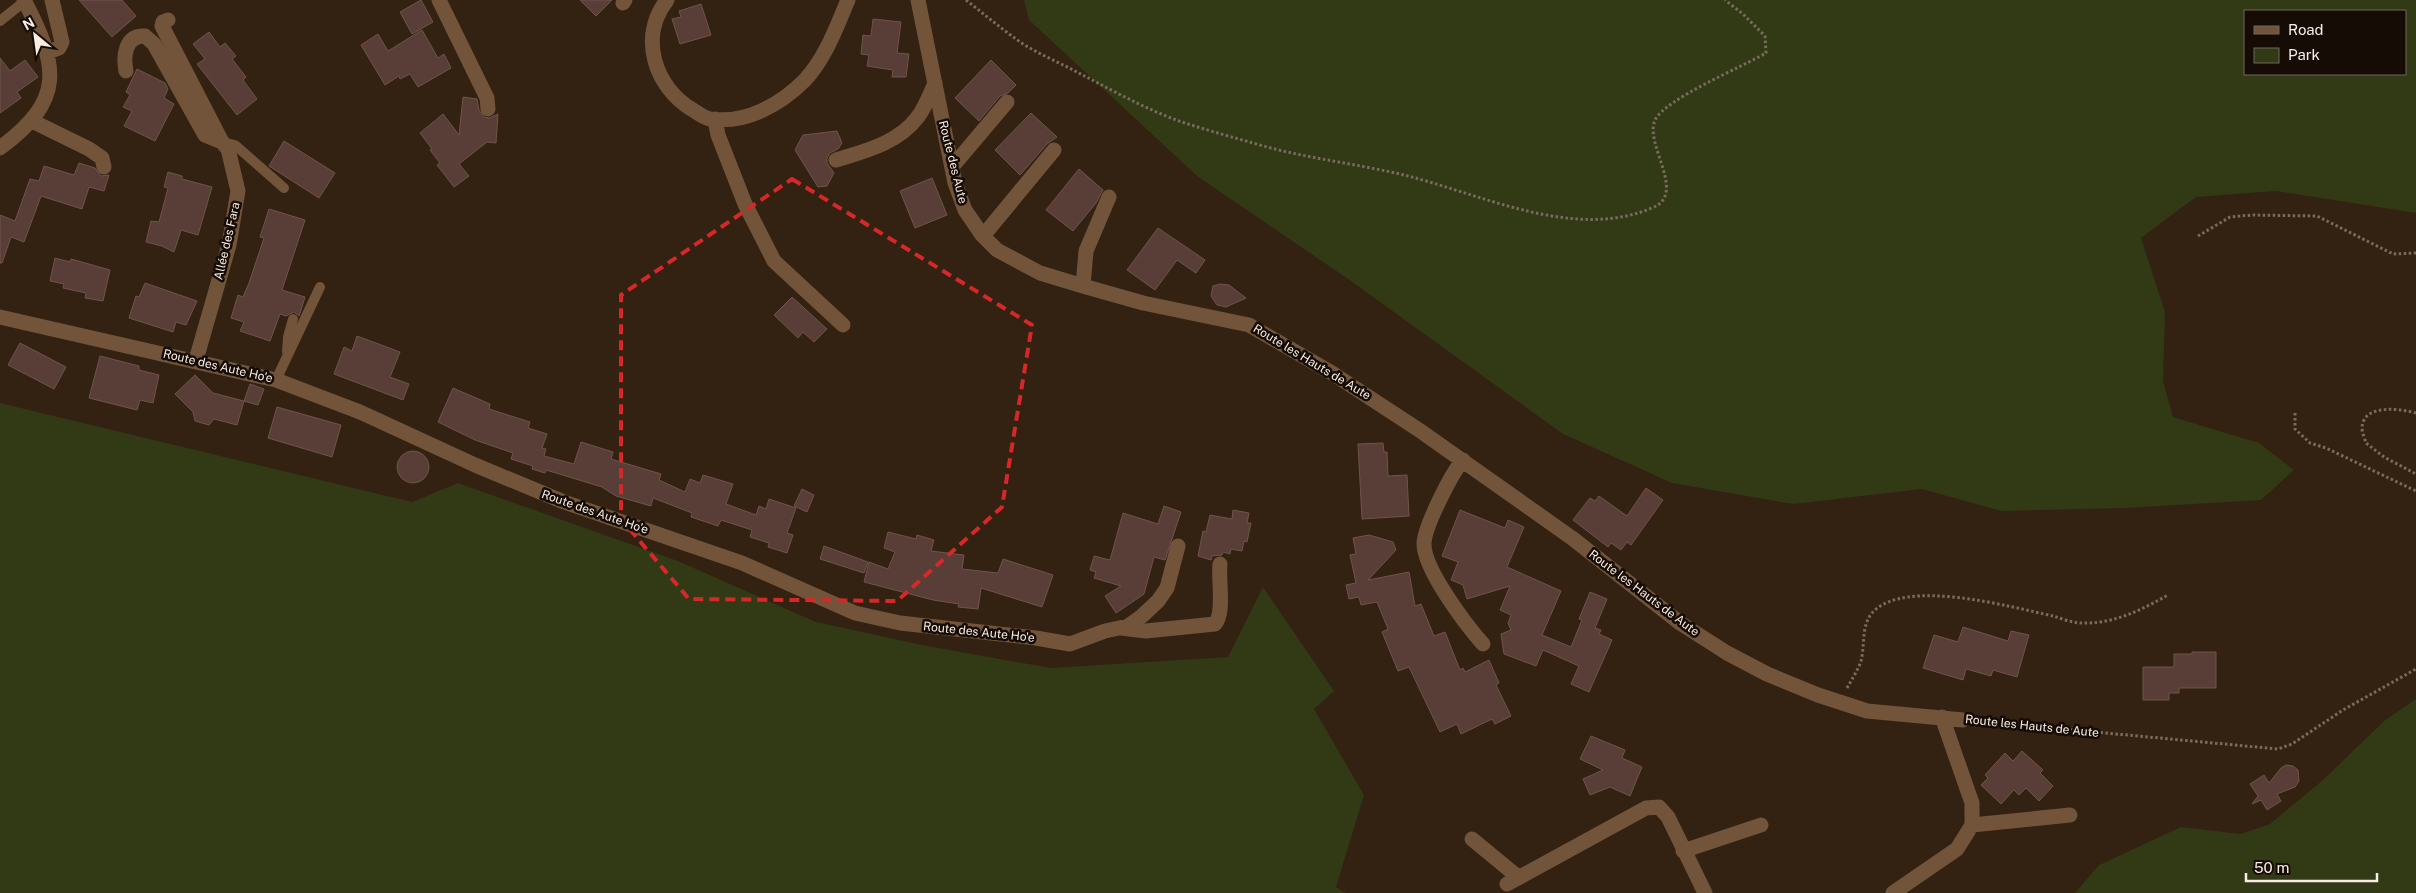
<svg xmlns="http://www.w3.org/2000/svg" width="2416" height="893" viewBox="0 0 2416 893" font-family="'Public Sans',sans-serif">
  <rect width="100%" height="100%" fill="#332111"/>
  <path fill="#313915" fill-rule="evenodd" d="M 1024,0 L 2416,0 L 2416,213 L 2276,191 L 2196,197 L 2141,238 L 2165,312 L 2163,381 L 2173,417 L 2259,443 L 2294,470 L 2261,500 L 2125,508 L 2001,511 L 1922,489 L 1793,504 L 1672,483 L 1563,434 L 1348,279 L 1197,176 L 1029,20 ZM 2405,11 L 2405,74 L 2245,74 L 2245,11 Z
    M 0,403 L 412,502 L 458,483 L 678,561 L 816,622 L 927,646 L 1051,668 L 1228,657 L 1263,587 L 1334,691 L 1314,709 L 1364,795 L 1336,887 L 1346,893 L 0,893 Z
    M 2416,699 L 2416,893 L 2075,893 L 2099,865 L 2181,827 L 2241,834 L 2270,824 L 2323,780 L 2384,721 Z"/>
  <path fill="#583e37" stroke="#6f544c" d="M 79,0 L 122,0 L 136,16 L 112,37 Z
    M 421,0 L 433,22 L 412,34 L 400,12 Z
    M 580,0 L 612,0 L 596,16 Z
    M 701,4 L 711,35 L 680,44 L 672,19 L 681,17 L 679,11 Z
    M 873,19 L 901,22 L 897,53 L 909,54 L 906,77 L 892,77 L 893,70 L 867,66 L 869,55 L 861,54 L 863,35 L 871,36 Z
    M 422,30 L 438,58 L 444,54 L 451,68 L 418,87 L 410,74 L 400,79 L 399,76 L 385,85 L 361,45 L 378,34 L 388,51 Z
    M 209,32 L 220,47 L 225,43 L 236,56 L 232,59 L 246,77 L 243,80 L 257,99 L 237,115 L 197,64 L 205,59 L 193,44 Z
    M 0,58 L 10,71 L 25,60 L 38,77 L 17,92 L 21,98 L 0,113 Z
    M 991,60 L 1016,85 L 1008,93 L 1000,96 L 979,121 L 955,98 Z
    M 137,69 L 165,83 L 168,89 L 164,98 L 174,104 L 155,141 L 124,126 L 132,111 L 123,107 L 130,95 L 126,92 Z
    M 463,97 L 477,99 L 479,110 L 484,117 L 489,118 L 498,114 L 496,143 L 487,142 L 459,164 L 469,176 L 454,187 L 437,165 L 440,163 L 430,150 L 432,149 L 420,133 L 443,114 L 459,135 Z
    M 1031,113 L 1057,137 L 1047,144 L 1020,175 L 995,150 Z
    M 837,131 L 842,143 L 838,149 L 830,153 L 827,158 L 827,163 L 834,173 L 827,186 L 818,187 L 795,150 L 803,135 Z
    M 284,141 L 335,173 L 319,198 L 269,166 Z
    M 79,163 L 95,168 L 101,176 L 109,175 L 104,191 L 89,187 L 82,209 L 41,196 L 24,242 L 11,237 L 2,263 L 0,263 L 0,215 L 15,221 L 30,179 L 39,181 L 44,166 L 74,175 Z
    M 1079,169 L 1103,190 L 1096,203 L 1073,231 L 1046,210 Z
    M 168,172 L 182,176 L 182,179 L 212,187 L 198,235 L 181,230 L 174,252 L 162,246 L 146,242 L 151,221 L 159,222 L 168,188 L 164,187 Z
    M 932,178 L 947,215 L 915,228 L 900,191 Z
    M 269,209 L 305,220 L 282,290 L 305,297 L 301,310 L 299,316 L 294,312 L 286,316 L 280,314 L 270,341 L 240,331 L 244,322 L 231,318 L 238,295 L 243,297 L 249,283 L 264,238 L 260,237 Z
    M 1158,228 L 1205,260 L 1196,273 L 1177,260 L 1155,290 L 1127,270 Z
    M 55,258 L 70,262 L 71,259 L 110,270 L 103,301 L 85,298 L 86,293 L 63,288 L 64,284 L 50,281 Z
    M 145,283 L 197,301 L 186,325 L 176,322 L 173,332 L 129,318 L 136,296 L 139,297 Z
    M 1220,284 L 1229,285 L 1246,298 L 1226,307 L 1217,305 L 1211,296 L 1213,286 Z
    M 792,297 L 827,329 L 814,342 L 803,332 L 798,338 L 774,315 Z
    M 357,336 L 400,352 L 390,377 L 409,384 L 403,400 L 334,374 L 344,347 L 352,351 Z
    M 20,343 L 66,367 L 54,389 L 8,365 Z
    M 100,356 L 139,366 L 139,370 L 159,375 L 153,403 L 140,400 L 137,410 L 89,398 Z
    M 195,375 L 213,393 L 244,401 L 237,425 L 214,419 L 209,425 L 195,421 L 193,412 L 175,394 Z
    M 250,384 L 264,389 L 258,405 L 244,401 Z
    M 453,388 L 490,404 L 489,409 L 530,422 L 528,428 L 547,434 L 542,448 L 546,449 L 544,456 L 574,464 L 581,442 L 613,452 L 611,459 L 661,474 L 659,480 L 685,492 L 690,479 L 700,483 L 703,475 L 733,484 L 726,504 L 756,515 L 759,506 L 766,509 L 769,499 L 796,508 L 787,533 L 793,535 L 787,553 L 768,547 L 769,543 L 750,537 L 752,530 L 721,520 L 718,526 L 691,517 L 692,513 L 653,498 L 651,506 L 616,496 L 602,487 L 546,470 L 545,473 L 532,469 L 533,466 L 511,459 L 513,453 L 475,440 L 438,422 Z
    M 277,407 L 341,425 L 332,457 L 268,438 Z
    M 1383,443 L 1384,452 L 1387,452 L 1388,476 L 1407,475 L 1409,516 L 1362,519 L 1358,444 Z
    M397 467a16 16 0 1 1 32 0a16 16 0 1 1-32 0Z
    M 1646,488 L 1663,500 L 1631,545 L 1627,542 L 1621,550 L 1611,543 L 1608,547 L 1573,520 L 1590,498 L 1595,501 L 1599,496 L 1627,516 Z
    M 802,489 L 814,495 L 807,512 L 794,506 Z
    M 1164,506 L 1181,512 L 1165,560 L 1154,557 L 1144,594 L 1116,613 L 1105,596 L 1121,586 L 1094,578 L 1096,572 L 1090,570 L 1094,556 L 1110,560 L 1123,513 L 1158,524 Z
    M 1233,510 L 1249,513 L 1247,523 L 1251,523 L 1247,542 L 1244,541 L 1242,551 L 1231,549 L 1230,554 L 1223,552 L 1222,555 L 1212,556 L 1211,560 L 1198,556 L 1203,531 L 1206,532 L 1210,515 L 1232,519 Z
    M 1460,510 L 1505,528 L 1508,520 L 1524,527 L 1507,567 L 1561,591 L 1542,635 L 1571,647 L 1582,620 L 1579,619 L 1590,592 L 1607,599 L 1595,628 L 1601,630 L 1599,634 L 1612,640 L 1589,692 L 1571,684 L 1579,666 L 1543,650 L 1536,666 L 1504,654 L 1501,634 L 1511,630 L 1508,623 L 1511,615 L 1500,610 L 1510,586 L 1467,599 L 1463,585 L 1451,580 L 1458,562 L 1442,556 Z
    M 888,532 L 916,539 L 917,535 L 934,540 L 931,551 L 964,555 L 962,569 L 998,573 L 1003,559 L 1053,575 L 1042,607 L 981,588 L 978,609 L 958,607 L 959,604 L 933,600 L 864,582 L 869,562 L 888,569 L 895,552 L 884,548 Z
    M 1369,535 L 1393,542 L 1396,550 L 1368,580 L 1409,572 L 1415,606 L 1421,604 L 1434,636 L 1445,632 L 1460,670 L 1463,668 L 1465,672 L 1489,660 L 1499,683 L 1496,685 L 1511,716 L 1495,724 L 1492,719 L 1461,734 L 1457,724 L 1440,732 L 1409,667 L 1398,671 L 1382,632 L 1388,629 L 1377,602 L 1361,605 L 1359,597 L 1349,599 L 1346,585 L 1356,583 L 1350,555 L 1356,554 L 1353,538 Z
    M 824,546 L 868,562 L 864,573 L 820,559 Z
    M 1963,627 L 2008,641 L 2011,631 L 2029,635 L 2017,677 L 1993,670 L 1991,676 L 1966,669 L 1963,680 L 1923,668 L 1934,635 L 1958,642 Z
    M 2192,652 L 2216,652 L 2216,688 L 2179,688 L 2179,693 L 2169,693 L 2169,700 L 2143,700 L 2143,667 L 2174,667 L 2174,654 L 2192,654 Z
    M 1591,736 L 1625,750 L 1622,758 L 1642,767 L 1630,796 L 1610,787 L 1590,795 L 1583,779 L 1603,770 L 1580,759 Z
    M 2022,751 L 2043,770 L 2040,773 L 2053,786 L 2039,801 L 2026,788 L 2019,795 L 2014,790 L 2001,804 L 1981,785 L 1988,778 L 1985,775 L 2005,753 L 2013,761 Z
    M 2286,765 L 2293,766 L 2298,770 L 2299,781 L 2295,787 L 2277,794 L 2281,801 L 2267,810 L 2261,800 L 2252,804 L 2258,796 L 2250,784 L 2264,775 L 2269,783 L 2281,768 Z"/>
  <g fill="none" stroke-linecap="round" stroke-linejoin="round">
    <path stroke="#7b6b5d" stroke-width="3" stroke-dasharray="2.5 2.5" stroke-linecap="butt" d="M 966,0 C 985,15 1003,30 1023,44 C 1039,54 1058,62 1075,71 C 1108,88 1143,108 1179,121 C 1203,129 1228,136 1253,143 C 1302,158 1354,163 1404,175 C 1481,194 1573,241 1652,208 C 1688,194 1644,145 1655,120 C 1665,99 1742,67 1766,53 L 1765,36 L 1743,14 L 1725,0
      M 2198,236 L 2230,217 L 2252,215 L 2317,216 L 2393,254 L 2416,253
      M 2295,413 L 2295,429 L 2310,443 L 2326,448 L 2416,491
      M 2416,413 C 2401,409 2363,403 2362,428 C 2362,433 2365,439 2366,443 L 2384,457 L 2416,474
      M 1847,688 C 1852,679 1858,670 1861,661 C 1865,646 1861,626 1872,613 C 1904,577 2011,607 2053,616 C 2063,619 2075,624 2086,623 C 2116,623 2143,609 2168,595
      M 1976,721 L 2278,749 L 2292,744 L 2343,710 L 2416,669"/>
    <path stroke="#715439" stroke-width="10" d="M 0,21 L 25,1
      M 222,142 L 235,145 L 284,188
      M 287,352 L 288,337 L 293,319
      M 276,380 L 320,287"/>
    <path stroke="#715439" stroke-width="15" d="M 439,0 L 487,98 L 488,109
      M 667,0 C 638,37 655,88 693,110 C 698,113 704,118 710,119 C 746,124 780,105 805,80 C 826,57 836,28 848,0
      M 918,0 L 955,183 L 965,210 L 982,235 L 997,250 L 1040,273 L 1083,286 L 1143,303 L 1249,325 L 1332,373 L 1422,432 L 1572,538 L 1680,623 L 1727,653 L 1767,674 L 1818,695 L 1867,711 L 1963,720
      M 623,3 L 625,0
      M 168,20 L 163,22 L 162,26 L 222,142
      M 48,52 L 59,48 L 62,42 L 52,0
      M 126,71 C 123,56 125,35 145,36 L 154,44 L 205,135 L 222,142 L 228,149 L 238,191 L 229,245 L 196,360
      M 715,119 L 718,135 L 745,204 L 774,261 L 843,325
      M 32,121 L 89,149 L 102,158 L 104,167
      M 0,148 C 65,100 59,67 24,0
      M 836,160 C 865,151 898,143 917,118 C 925,108 930,94 935,83
      M 952,167 L 1007,102
      M 983,236 L 1054,150
      M 1083,286 L 1086,251 L 1109,197
      M 0,317 L 276,380 L 360,412 L 475,465 L 564,502 L 742,563 L 855,613 L 900,623 L 1036,638 L 1070,644 L 1105,631 L 1128,626 L 1142,616 L 1158,601 L 1167,588 L 1178,546
      M 1463,460 C 1451,474 1425,526 1424,543 C 1423,568 1466,625 1483,644
      M 1121,628 L 1146,631 L 1215,624 C 1225,613 1218,580 1220,564
      M 1972,825 L 2070,815
      M 1472,839 L 1518,877
      M 1683,851 L 1761,825
      M 1507,884 L 1646,808 L 1659,807 L 1668,817 L 1705,893
      M 1893,893 L 1957,849 L 1972,825 L 1972,803 L 1942,717"/>
  </g>
  <path fill="none" stroke="#d62828" stroke-width="4" stroke-dasharray="10 6" stroke-linejoin="round" d="M 792,179 L 1032,325 L 1002,507 L 897,601 L 689,599 L 621,519 L 621,295 Z"/>
  <g text-anchor="middle" stroke-width="5" stroke-linejoin="round" paint-order="stroke">
    <g font-size="12" fill="#f9ece2" stroke="#150c06">
      <text transform="translate(953 162) rotate(76)" y="4">Route des Aute</text>
      <text transform="translate(227 241) rotate(-77)" y="4">Allée des Fara</text>
      <text transform="translate(1312 362) rotate(31)" y="4">Route les Hauts de Aute</text>
      <text transform="translate(218 366) rotate(13)" y="4">Route des Aute Ho'e</text>
      <text transform="translate(595 512) rotate(19)" y="4">Route des Aute Ho'e</text>
      <text transform="translate(1644 593) rotate(37)" y="4">Route les Hauts de Aute</text>
      <text transform="translate(979 632) rotate(6)" y="4">Route des Aute Ho'e</text>
      <text transform="translate(2032 726) rotate(6)" y="4">Route les Hauts de Aute</text>
    </g>
  </g>
  <rect x="2244" y="10" width="162" height="65" fill="#150c06" stroke="#70665e"/>
  <rect x="2254" y="26" width="25" height="8" fill="#715439" stroke="#70665e"/>
  <text x="2288" y="35" font-size="15" fill="#f9ece2">Road</text>
  <rect x="2254" y="48" width="25" height="15" fill="#313915" stroke="#70665e"/>
  <text x="2288" y="60" font-size="15" fill="#f9ece2">Park</text>
  <g transform="translate(35 35) rotate(331)" stroke="#150c06" stroke-width="4" paint-order="stroke">
  <path d="M0-4L9 19L0 12L-9 19Z" fill="#f9ece2"/>
  <text y="-8" font-size="14" font-weight="bold" text-anchor="middle" fill="#f9ece2">N</text>
  </g>
  <path d="M2246 873v8h131v-8" fill="none" stroke="#f9ece2" stroke-width="2.5"/>
  <text x="2254" y="873" font-size="15" fill="#f9ece2" stroke="#150c06" stroke-width="4" paint-order="stroke">50 m</text>
</svg>
